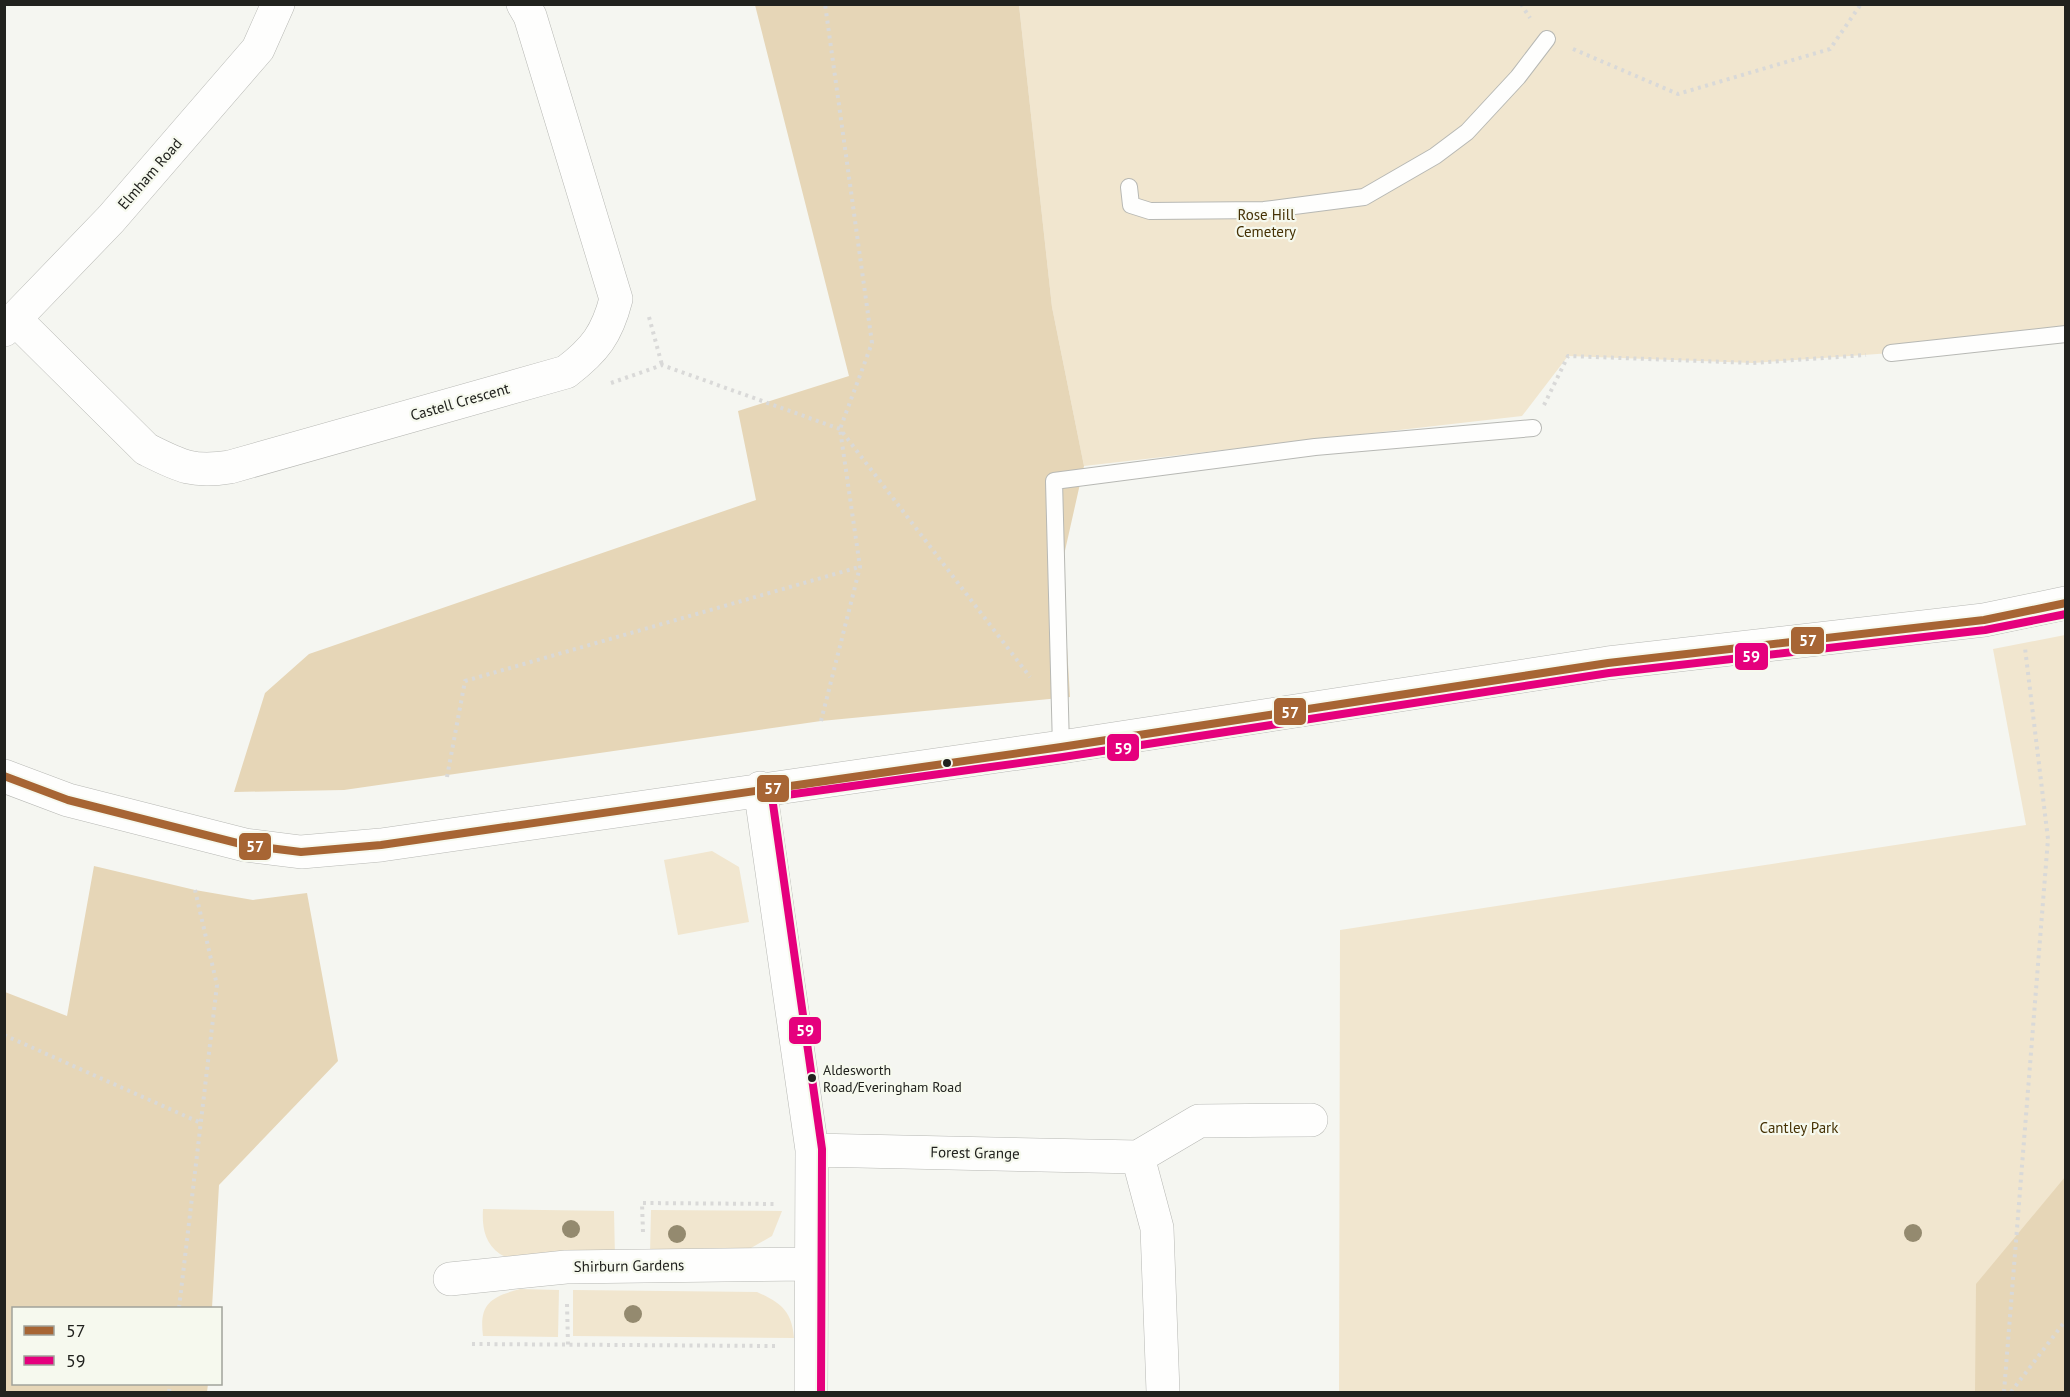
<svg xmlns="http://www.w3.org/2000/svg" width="2070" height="1397" viewBox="0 0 2070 1397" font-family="'PT Sans',sans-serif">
  <rect width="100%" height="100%" fill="#f5f6f1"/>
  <path fill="#f1e6cf" d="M 1019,5 L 2065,5 L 2065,331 L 1891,353 L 1753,363 L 1568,356 L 1522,416 L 1084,466 L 1052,307 Z
    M 2065,635 L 2065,1392 L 1339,1392 L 1340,930 L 2026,825 L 1993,649 Z
    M 712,851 L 739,867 L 749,922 L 678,935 L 664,860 Z
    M 483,1209 L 614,1211 L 615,1258 C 595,1258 512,1264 500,1254 C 484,1243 482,1226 483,1209 Z
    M 651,1210 L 782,1211 L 772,1236 L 744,1252 L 650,1254 Z
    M 520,1289 L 559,1290 L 558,1337 L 483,1336 C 479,1304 490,1297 520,1289 Z
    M 573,1290 L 757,1292 C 781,1303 792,1311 794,1338 L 573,1336 Z"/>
  <path fill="#e6d6b7" d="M 755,5 L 1019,5 L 1052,307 L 1084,466 L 1062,564 L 1070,697 L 821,721 L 344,790 L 234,792 L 265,693 L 309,654 L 756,500 L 738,411 L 849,376 Z
    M 94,866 L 195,890 L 253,900 L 307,893 L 338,1061 L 219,1185 L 212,1308 L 14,1308 L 14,1384 L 208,1384 L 207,1392 L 5,1392 L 5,992 L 67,1016 Z
    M 2065,1177 L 2065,1391 L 1975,1392 L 1976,1284 Z"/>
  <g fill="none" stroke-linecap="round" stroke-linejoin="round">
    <g stroke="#b7b8b4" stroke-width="18">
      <path id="lane" d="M 1129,187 L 1131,205 L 1150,211 L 1264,210 L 1364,197 L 1435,156 L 1467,132 L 1518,77 L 1547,39
        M 1891,353 L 2066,334
        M 1061,747 L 1054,481 L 1315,447 L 1533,428"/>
    </g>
    <g stroke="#b7b8b4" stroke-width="34">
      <path id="street" d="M 15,319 L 146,449 C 180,466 192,473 230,467 L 566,372 C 595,350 607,334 616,299 L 530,16 L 523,4
        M 4,330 L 111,219 L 258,49 L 278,4
        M 4,776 L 68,800 L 245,845 L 301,852 L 381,845 L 1061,747 L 1608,663 L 1984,620 L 2066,603
        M 760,788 L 812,1150 L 811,1392
        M 812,1150 L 1138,1157 L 1157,1228 L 1163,1392
        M 1138,1157 L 1199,1121 L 1311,1120
        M 450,1279 L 566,1267 L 809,1264"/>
    </g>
    <path stroke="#d9d9d8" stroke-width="4" stroke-dasharray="3 4.5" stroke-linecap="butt" d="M 1521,4 L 1530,18
      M 1573,49 L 1678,94 L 1830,49 L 1861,4
      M 649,317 L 662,365
      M 611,383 L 662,365 L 840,429 L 1030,677
      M 1544,405 L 1568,356 L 1753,363 L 1866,355
      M 821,721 L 860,567 L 840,429 L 872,343 L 825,4
      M 447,777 L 465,681 L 859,567
      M 4,1035 L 201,1123
      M 643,1232 L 642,1203 L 777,1204
      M 567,1304 L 568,1345
      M 179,1308 L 217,985 L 195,890
      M 472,1344 L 776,1346
      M 169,1392 L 170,1384
      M 2004,1392 L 2048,839 L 2025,648
      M 2011,1392 L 2066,1320"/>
    <use href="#lane" stroke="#fefefd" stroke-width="16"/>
    <use href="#street" stroke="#fefefd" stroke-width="33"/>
    <g stroke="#f6f9ee" stroke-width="12">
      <path id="bus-1" d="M 4,776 L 68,800 L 245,845 L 301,852 L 381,845 L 1061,747 L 1608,663 L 1984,620 L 2066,603"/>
    </g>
    <g stroke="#f6f9ee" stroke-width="12">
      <path id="bus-2" d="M 821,1392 L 822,1149 L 772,797 L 1063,757 L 1609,673 L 1985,630 L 2066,614"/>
    </g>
    <use href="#bus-1" stroke="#a76534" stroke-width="8"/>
    <use href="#bus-2" stroke="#e5007d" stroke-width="8"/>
  </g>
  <g fill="#948a6f">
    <circle cx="571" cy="1229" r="9"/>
    <circle cx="1913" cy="1233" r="9"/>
    <circle cx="677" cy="1234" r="9"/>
    <circle cx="633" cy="1314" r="9"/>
  </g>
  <g fill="#21221e" stroke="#f6f9ee" stroke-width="2">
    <circle cx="947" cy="763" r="5"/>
    <circle cx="812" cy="1078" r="5"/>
  </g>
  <g text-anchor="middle" stroke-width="4.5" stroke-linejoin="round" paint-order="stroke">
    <g font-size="14" fill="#21221e" stroke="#f6f9ee" text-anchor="start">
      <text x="823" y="1075">Aldesworth<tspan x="823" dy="17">Road/Everingham Road</tspan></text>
    </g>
    <g font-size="15" fill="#21221e" stroke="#f6f9ee">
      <text transform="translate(150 174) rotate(-49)" y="5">Elmham Road</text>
      <text transform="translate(460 402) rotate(-16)" y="5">Castell Crescent</text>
      <text transform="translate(975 1153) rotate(1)" y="5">Forest Grange</text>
      <text transform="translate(629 1266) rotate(-1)" y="5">Shirburn Gardens</text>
    </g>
    <g font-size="15" fill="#453104" stroke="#f6f9ee">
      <text x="1266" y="220">Rose Hill<tspan x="1266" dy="17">Cemetery</tspan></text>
      <text x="1799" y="1133">Cantley Park</text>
    </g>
  </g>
  <g stroke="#f6f9ee" stroke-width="2">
    <rect x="1790" y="626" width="35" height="29" rx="6" fill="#a76534"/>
    <rect x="1734" y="642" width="35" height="29" rx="6" fill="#e5007d"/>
    <rect x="1273" y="697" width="34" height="29" rx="6" fill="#a76534"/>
    <rect x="1106" y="733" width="34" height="29" rx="6" fill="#e5007d"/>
    <rect x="756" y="774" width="34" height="29" rx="6" fill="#a76534"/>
    <rect x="238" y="832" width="34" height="29" rx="6" fill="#a76534"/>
    <rect x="788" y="1016" width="34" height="29" rx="6" fill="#e5007d"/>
  </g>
  <g font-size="16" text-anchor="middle" font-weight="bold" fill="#fff">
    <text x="1808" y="646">57</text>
    <text x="1751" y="662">59</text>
    <text x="1290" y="718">57</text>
    <text x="1123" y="754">59</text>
    <text x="773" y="794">57</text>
    <text x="255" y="852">57</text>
    <text x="805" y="1036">59</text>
  </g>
  <rect width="2070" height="1397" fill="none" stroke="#21221e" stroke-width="12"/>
  <rect x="12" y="1307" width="210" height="78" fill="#f6f9ee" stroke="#a1a39b" stroke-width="1.5"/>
  <rect x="24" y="1326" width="30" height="9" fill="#a76534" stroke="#a1a39b" stroke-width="1.5"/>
  <text x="66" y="1337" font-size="18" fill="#21221e">57</text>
  <rect x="24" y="1356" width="30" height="9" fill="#e5007d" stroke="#a1a39b" stroke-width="1.5"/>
  <text x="66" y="1367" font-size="18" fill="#21221e">59</text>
</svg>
